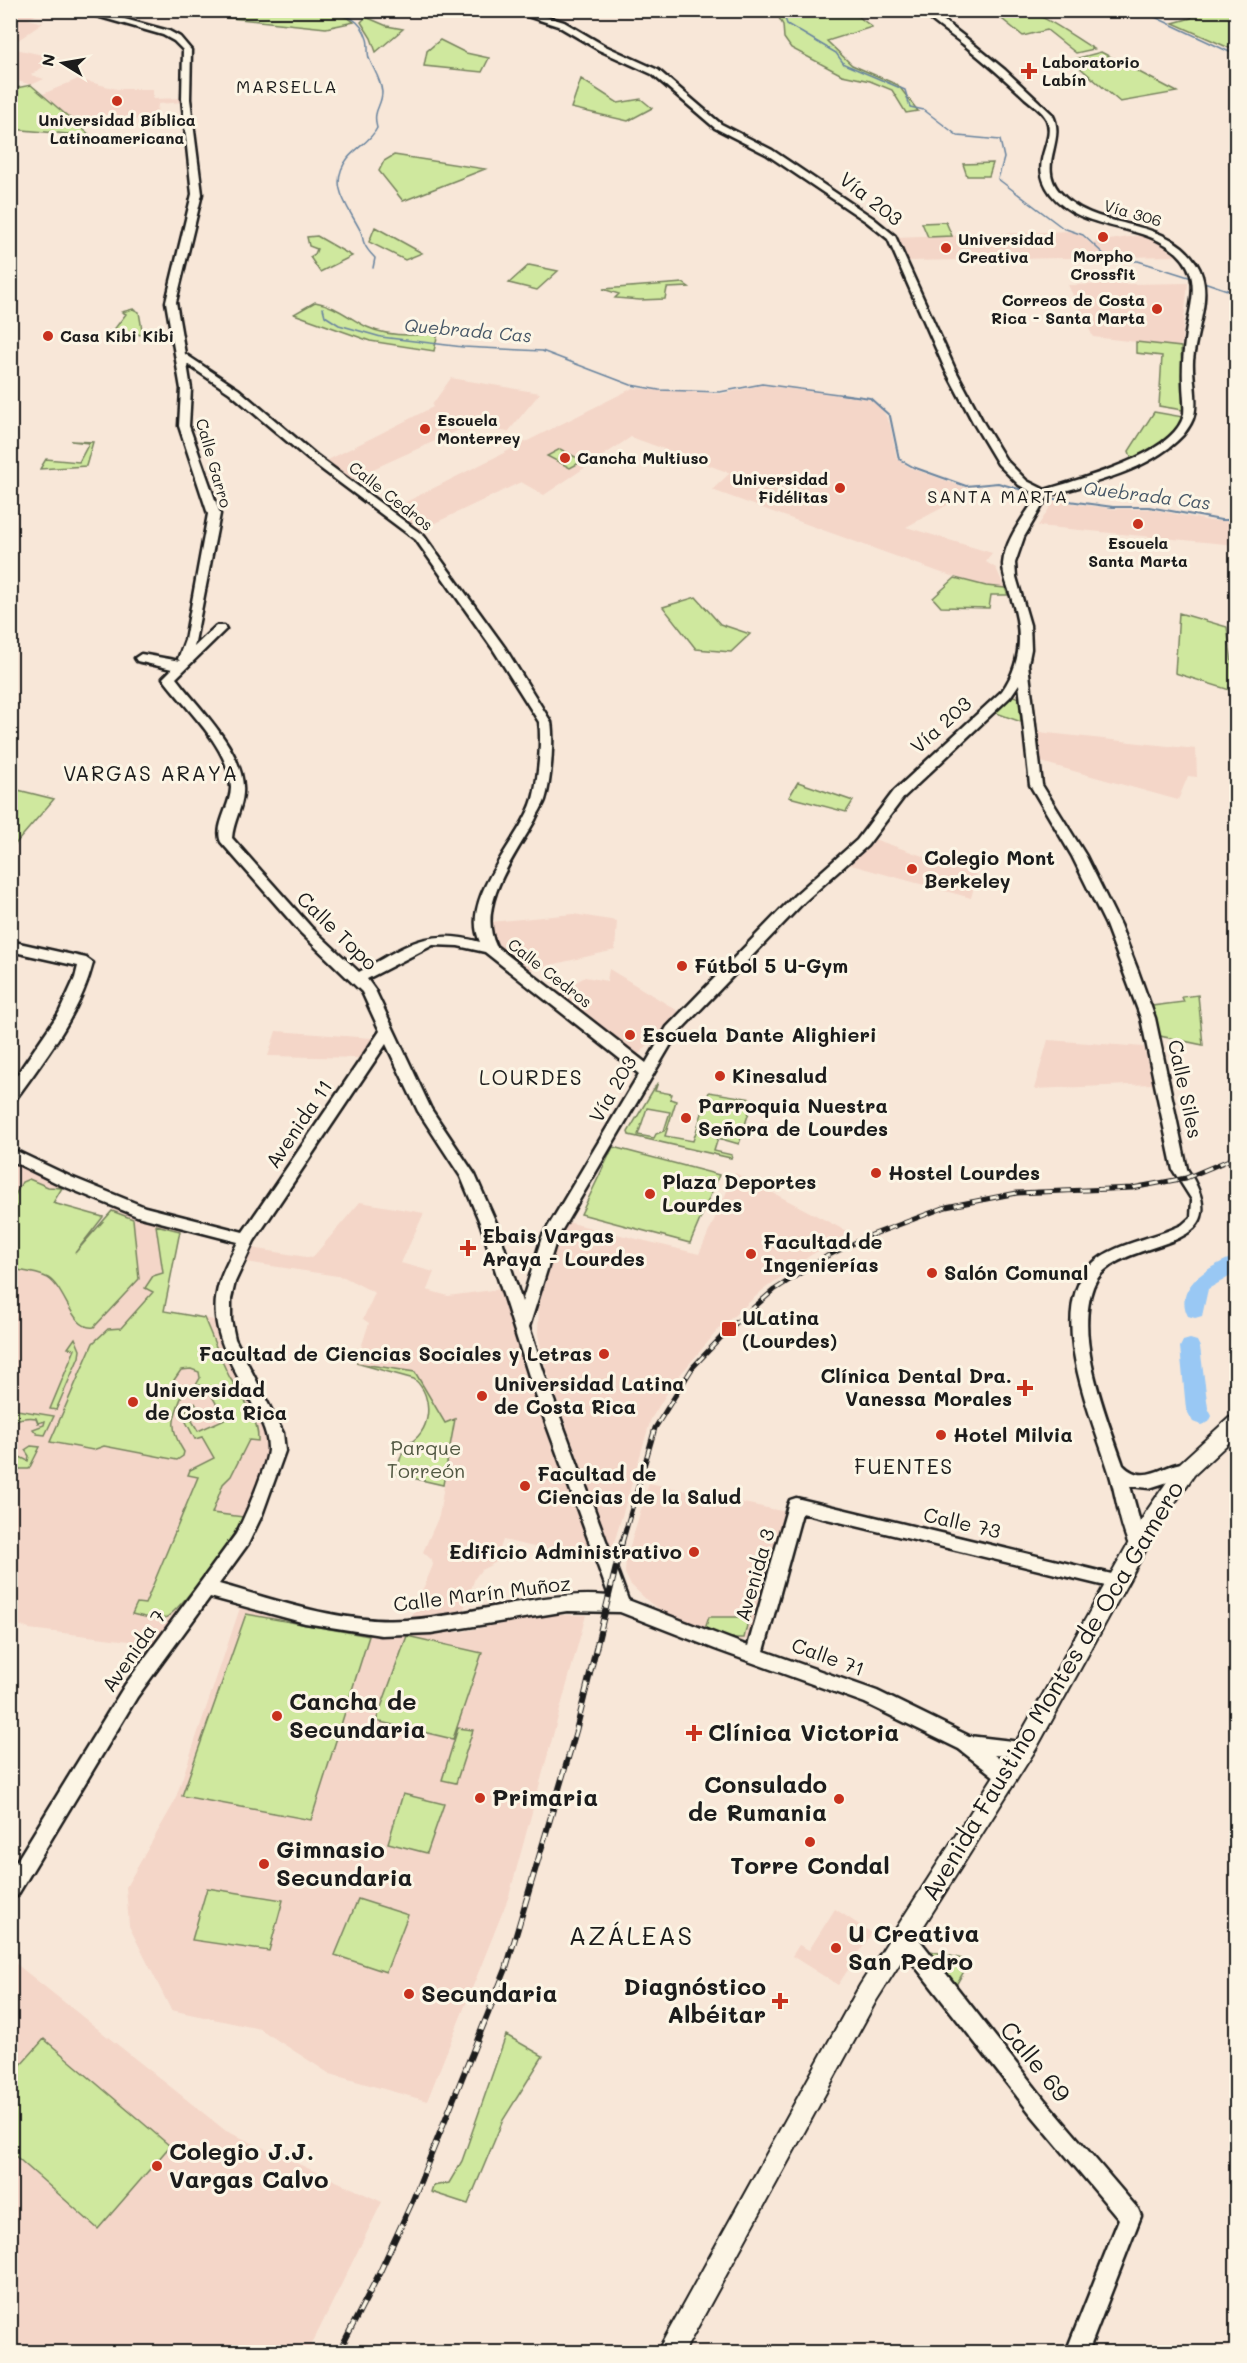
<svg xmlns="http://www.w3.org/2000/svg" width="1247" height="2363" viewBox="0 0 1247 2363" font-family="Mali,sans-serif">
  <rect width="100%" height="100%" fill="#f8e7d8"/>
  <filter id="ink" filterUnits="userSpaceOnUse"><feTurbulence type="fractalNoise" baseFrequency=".0167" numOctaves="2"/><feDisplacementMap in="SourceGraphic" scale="12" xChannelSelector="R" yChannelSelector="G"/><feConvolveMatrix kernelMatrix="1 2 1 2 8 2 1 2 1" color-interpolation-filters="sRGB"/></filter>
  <g filter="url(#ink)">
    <path fill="#f4d6c8" d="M 11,10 L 43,11 L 28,19 L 43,23 L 11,45 Z
      M 11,48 L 56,58 L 31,75 L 44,79 L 31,85 L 11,79 Z
      M 78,79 L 117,89 L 153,89 L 153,99 L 183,98 L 183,102 L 158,104 L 156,118 L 76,124 L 43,94 Z
      M 1070,231 L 1082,235 L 1090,243 L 1142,235 L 1155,240 L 1178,256 L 906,261 L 896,238 Z
      M 1188,283 L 1181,347 L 1093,337 L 1068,285 Z
      M 451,378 L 540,393 L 508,432 L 468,426 L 351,479 L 324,462 L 433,407 L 432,405 Z
      M 762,385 L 869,399 L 882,409 L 890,424 L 897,459 L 911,468 L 974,491 L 906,527 L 992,553 L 986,562 L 996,568 L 1005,588 L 986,586 L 942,573 L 715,491 L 713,489 L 730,473 L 631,437 L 544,495 L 521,482 L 414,533 L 386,512 L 633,388 L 721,394 Z
      M 1054,501 L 1115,509 L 1151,509 L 1211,521 L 1236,521 L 1236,545 L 1038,526 Z
      M 1038,732 L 1196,749 L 1197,777 L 1188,776 L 1178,800 L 1041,762 Z
      M 871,838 L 977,875 L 971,898 L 844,863 Z
      M 573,914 L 617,921 L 615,950 L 525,971 L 503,955 L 494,943 L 490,922 Z
      M 609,969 L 680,1012 L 634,1059 L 553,995 L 585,977 L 607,981 Z
      M 276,1031 L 372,1038 L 362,1058 L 268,1056 Z
      M 1048,1040 L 1144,1047 L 1153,1084 L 1034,1089 Z
      M 10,1153 L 66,1181 L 53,1203 L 103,1217 L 75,1253 L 112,1211 L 116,1202 L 182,1224 L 164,1311 L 214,1320 L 238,1377 L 273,1426 L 275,1433 L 250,1526 L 162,1647 L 138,1642 L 29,1629 L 11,1622 Z
      M 735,1173 L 850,1233 L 811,1255 L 763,1290 L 718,1330 L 674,1382 L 651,1419 L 611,1553 L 544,1362 L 538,1334 L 539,1299 L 547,1268 L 567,1222 L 699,1254 Z
      M 360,1202 L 424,1213 L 401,1263 L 434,1272 L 427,1290 L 448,1296 L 500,1289 L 551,1444 L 596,1561 L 503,1540 L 495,1563 L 481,1570 L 475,1578 L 462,1614 L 410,1620 L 433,1565 L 432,1560 L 423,1552 L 439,1516 L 455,1419 L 446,1424 L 415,1372 L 356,1363 L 369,1323 L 363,1319 L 375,1293 L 344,1277 L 246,1262 L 252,1248 L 312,1258 Z
      M 649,1483 L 786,1512 L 749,1639 L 741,1641 L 664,1612 L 650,1603 L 630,1584 L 625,1573 L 626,1559 Z
      M 240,1608 L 378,1635 L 460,1632 L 549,1615 L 586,1615 L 509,1896 L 427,2101 L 330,2074 L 260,2029 L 171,2010 L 129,1926 L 126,1887 L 174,1803 Z
      M 835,1909 L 872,1933 L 838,1985 L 792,1956 L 799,1945 L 809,1950 Z
      M 10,1959 L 226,2131 L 382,2202 L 308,2352 L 11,2352 Z"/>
    <path fill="#cfe89e" stroke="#76825d" stroke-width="1.5" fill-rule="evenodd" d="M 1016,10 C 1040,10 1073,37 1094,49 L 1076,53 L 1047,30 L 1023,36 L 997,15 Z
      M 216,11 C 245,10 335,4 354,22 L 326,28 L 211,16 Z
      M 775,11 L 851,11 L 872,27 L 827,41 L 852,65 L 898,85 L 918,111 L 906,113 L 892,90 L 870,81 L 842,75 L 791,48 L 784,38 L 783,25 Z
      M 1192,11 L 1236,11 L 1236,51 L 1173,23 L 1191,18 L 1194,14 Z
      M 366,17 L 387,26 L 403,29 L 376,52 L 371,38 L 361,22 Z
      M 440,40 L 466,53 L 489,58 L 482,72 L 424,66 L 427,51 Z
      M 1101,52 L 1177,92 L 1120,102 L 1071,60 Z
      M 581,79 L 618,103 L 641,99 L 652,108 L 628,121 L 571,108 Z
      M 31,85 L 91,136 L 11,129 L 11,89 Z
      M 394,155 L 485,169 L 403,201 L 379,171 L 384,161 Z
      M 993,163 L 989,176 L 967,176 L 963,164 Z
      M 946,222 L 952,236 L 928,237 L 922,223 Z
      M 375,227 L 422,253 L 405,260 L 369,242 Z
      M 317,236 L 352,256 L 320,272 L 310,257 L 315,254 L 317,249 L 309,246 L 307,237 Z
      M 529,265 L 558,271 L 537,290 L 509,283 Z
      M 683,283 L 689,287 L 667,288 L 665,299 L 640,300 L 615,298 L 619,294 L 603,289 Z
      M 315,302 C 335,305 349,318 367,327 C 388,337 415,336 438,333 L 434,351 L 370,341 L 294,314 Z
      M 133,309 L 139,312 L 143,335 L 113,331 L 126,314 L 122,312 Z
      M 1136,342 L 1181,347 L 1183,410 L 1159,406 L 1162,356 L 1136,353 Z
      M 1154,412 L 1183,417 C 1175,439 1151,449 1132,460 L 1129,451 Z
      M 71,441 L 93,442 L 86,466 L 40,469 L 46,459 L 79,462 L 89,443 Z
      M 560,449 L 583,461 L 570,468 L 547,456 Z
      M 955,578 L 986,586 L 1005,588 L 1008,595 L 991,595 L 989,608 L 941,607 L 933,598 Z
      M 696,597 L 720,624 L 750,634 L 731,652 L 696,649 L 663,607 Z
      M 1179,613 L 1227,627 L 1236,692 L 1175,673 Z
      M 1011,695 L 1019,698 L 1021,722 L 991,711 Z
      M 798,782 L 853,801 L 846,812 L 789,797 Z
      M 10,788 L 54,799 L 11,849 L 10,849 Z
      M 1198,995 L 1203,1045 L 1160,1036 L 1152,1006 L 1184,1002 L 1182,997 Z
      M 658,1082 L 655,1091 L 672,1094 L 670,1099 L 676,1101 L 665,1136 L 693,1141 L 709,1092 L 753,1099 L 739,1144 L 718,1138 L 714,1151 L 732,1155 L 731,1158 L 629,1135 L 628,1132 ZM 647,1108 L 670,1112 L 664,1131 L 656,1134 L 654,1138 L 638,1135 Z
      M 613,1147 L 719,1175 L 690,1243 L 581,1214 Z
      M 29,1179 L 48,1187 L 62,1188 L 53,1203 L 103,1217 L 75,1253 L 112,1211 L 133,1219 L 139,1279 L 94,1327 C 72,1331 66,1289 48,1278 C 37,1272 22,1271 11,1269 L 11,1218 L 16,1206 L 11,1203 L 22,1182 Z
      M 156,1225 L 180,1231 L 164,1311 L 204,1318 C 213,1338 220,1359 230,1378 C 242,1397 259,1417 258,1441 L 249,1440 L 231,1476 L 223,1484 L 212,1513 L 244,1517 C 233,1536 182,1610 165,1618 C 156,1621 142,1616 132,1614 L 137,1603 L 145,1604 L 198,1477 L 188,1475 L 190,1470 L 214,1458 L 202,1437 L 195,1439 L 184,1418 L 188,1406 L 195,1403 L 201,1414 L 191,1419 L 198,1431 L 225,1419 L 206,1386 L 196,1385 L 200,1378 L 199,1372 L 191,1369 L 181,1370 L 174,1380 L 179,1387 L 185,1388 C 174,1416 167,1425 184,1452 L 183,1456 L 177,1460 L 104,1446 L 93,1450 L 50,1442 L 93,1343 L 108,1329 L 121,1328 L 153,1292 L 145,1288 L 153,1276 L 163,1273 Z
      M 75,1338 L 80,1350 L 79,1357 L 56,1410 L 50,1409 L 75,1349 L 68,1348 Z
      M 356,1363 L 415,1372 L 445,1423 L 455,1419 L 443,1485 L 395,1474 L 405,1445 C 432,1435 435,1396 414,1379 Z
      M 11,1409 L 54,1416 L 45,1435 L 37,1434 L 33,1429 L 44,1425 L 45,1421 L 38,1423 L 36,1418 C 27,1416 18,1419 11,1421 Z
      M 31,1446 L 40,1447 L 29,1469 L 11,1469 L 11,1459 L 20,1457 L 28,1461 L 29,1456 L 25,1450 Z
      M 246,1614 L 369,1636 L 311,1820 L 182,1796 Z
      M 709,1617 L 749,1617 L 744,1638 L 728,1638 L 705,1629 Z
      M 407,1636 L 482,1653 L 453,1739 L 376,1721 Z
      M 458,1728 L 473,1730 L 456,1783 L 442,1780 Z
      M 403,1794 L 444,1804 L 427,1853 L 388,1843 Z
      M 207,1888 L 283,1900 L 269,1951 L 192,1940 Z
      M 358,1899 L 408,1915 L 386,1972 L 335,1955 Z
      M 919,1948 L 970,1961 L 952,1992 Z
      M 506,2035 L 543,2056 L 503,2120 L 468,2204 L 431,2192 L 433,2186 L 449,2183 L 462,2161 Z
      M 44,2039 L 170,2146 L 98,2229 L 11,2152 L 11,2076 Z"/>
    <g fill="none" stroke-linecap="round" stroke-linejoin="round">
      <path stroke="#67839e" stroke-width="1.5" d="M 329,10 C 347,15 361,19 367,39 C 369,45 367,52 369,58 C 373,69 381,79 382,92 C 382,107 372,109 377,128 C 371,141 357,147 348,158 C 327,185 348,206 360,230 C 363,234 362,239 364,243 C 366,248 371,254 375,258 L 373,268
        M 782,10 L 787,24 L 836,53 L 844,64 L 905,90 L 910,107 L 924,110 L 958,136 L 1000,140 L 1004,158 L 998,179 L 1063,228 L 1083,235 L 1108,258 L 1116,261 L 1138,261 L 1195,279
        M 1140,10 L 1236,55
        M 1201,281 L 1236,293
        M 323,308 L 325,316 L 339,325 L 381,337 L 463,347 L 542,351 L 631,385 L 659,390 L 720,392 L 762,384 L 853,396"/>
      <path stroke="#67839e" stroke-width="2" d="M 842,394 L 870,398 L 890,416 L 899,459 L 913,467 L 966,486 L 998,483 L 1033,493
        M 1054,499 L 1113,507 L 1149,507 L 1221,520 L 1236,520"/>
      <path fill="#99c8f4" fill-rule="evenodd" d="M 1236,1256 L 1236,1273 L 1208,1289 L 1202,1316 L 1195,1318 L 1188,1316 C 1172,1286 1213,1264 1236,1256 Z
        M 1190,1339 L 1197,1341 L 1200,1347 L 1208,1408 L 1212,1416 L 1209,1422 L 1201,1425 L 1193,1422 L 1186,1409 L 1180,1347 L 1183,1341 Z"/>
      <g stroke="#1c1c1c" stroke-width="5">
        <path id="secondary" d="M 76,10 L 91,10 L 169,31 L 180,37 L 191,50 L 190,99 L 202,194 L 176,302 L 185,354 L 238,389 L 316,455 L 424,536 L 505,648 L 551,722 C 554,740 551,782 545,800 C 543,806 538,813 535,820 C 515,856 476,905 496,946 L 646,1063 L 667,1027 L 795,895 L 857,840 L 894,791 L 1002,691 C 1022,663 1023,633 1012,600 C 1009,588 1003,577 1003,564 C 1005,539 1025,516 1038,495 L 1019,485 L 998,464 L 974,424 L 945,369 L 888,239 L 867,222 L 766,154 L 715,128 L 652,74 L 599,50 L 558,26 L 509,10 L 524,10 L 564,22 L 605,46 L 658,70 L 721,124 L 772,150 L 873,218 L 895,236 L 955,369 L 984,424 L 1006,460 L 1027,481 L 1045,490 C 1079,479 1176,455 1184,414 C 1185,404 1183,392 1183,382 C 1182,365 1184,349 1186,333 C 1191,303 1202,276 1177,253 C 1142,221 1082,233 1051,194 C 1027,161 1056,144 1047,120 C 1043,111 1032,104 1025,98 C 1005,79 984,61 963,44 C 949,33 933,23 920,10 L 930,10 L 966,38 L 1005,70 L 1052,114 C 1067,140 1037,164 1059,191 C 1090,228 1147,218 1182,247 C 1190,254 1199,264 1202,276 C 1210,302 1195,334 1193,361 C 1192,377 1198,401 1194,415 C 1193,421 1187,430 1183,435 C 1149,471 1094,482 1048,496 L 1024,537 L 1015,563 L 1016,577 L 1030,625 L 1031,649 L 1028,664 L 1042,785 L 1086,856 L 1120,925 L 1138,971 L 1155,1018 L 1187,1169 C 1247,1261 1114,1231 1093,1287 C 1074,1339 1106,1415 1123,1465 C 1147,1490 1170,1456 1193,1464 L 1195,1469 L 1193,1474 L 1149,1488 L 1130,1486 L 1146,1544 L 1143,1549 L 1137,1551 L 1131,1549 C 1120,1527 1117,1499 1110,1475 C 1094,1421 1044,1314 1091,1265 C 1111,1244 1156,1238 1182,1225 L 1191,1217 L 1192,1200 L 1173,1170 L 1141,1018 L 1106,925 L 1072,856 L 1030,785 L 1019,684 L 1010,697 L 904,797 L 867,846 L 805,901 L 677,1034 L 557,1238 L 529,1327 L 546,1379 L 628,1600 L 748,1646 L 788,1505 L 790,1500 L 796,1498 L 1124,1577 L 1127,1582 L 1124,1587 L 1118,1589 L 802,1513 L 764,1651 L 877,1691 L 969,1736 L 1029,1743 L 1032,1749 L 1029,1755 L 1023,1757 L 994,1755 L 1014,1769 L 1016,1775 L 1014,1781 L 1007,1783 L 1000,1781 L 959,1749 L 865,1703 L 715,1649 L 620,1612 L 567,1611 L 431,1633 L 381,1635 L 305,1623 L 210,1597 L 137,1697 L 17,1896 L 10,1899 L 10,1872 L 125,1685 L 236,1534 C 244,1519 269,1462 268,1448 C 268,1430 258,1416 251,1401 C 232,1364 206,1328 219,1284 C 223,1270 231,1256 238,1242 L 137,1216 L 61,1185 L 10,1160 L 10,1148 L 71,1177 L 145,1207 L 243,1232 L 380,1031 L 362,992 L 301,933 L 221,842 C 214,826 231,805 231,788 C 230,747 186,710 163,678 L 172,669 L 137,661 L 135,658 L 141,654 L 180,661 L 178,659 L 185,640 L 208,514 L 179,426 L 181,389 L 166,302 L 192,194 L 182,99 L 183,50 L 174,41 L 163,35 ZM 187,364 L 230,393 L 308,459 L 416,540 L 493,649 L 539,722 C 542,740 538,781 533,799 C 521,840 459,897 480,942 C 425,927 405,947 359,972 L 311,927 L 232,838 C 233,822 242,809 243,793 C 246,752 199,709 176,678 L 226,629 L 224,626 L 216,626 L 194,647 L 220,514 L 189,426 L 191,389 ZM 433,945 L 458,946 L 485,952 L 639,1074 L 542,1237 L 522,1302 L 497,1225 L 475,1175 L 431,1109 L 375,990 L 367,979 ZM 386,1044 L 418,1111 L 461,1177 L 481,1225 L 530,1379 L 609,1596 C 540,1590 474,1616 406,1620 C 343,1624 279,1601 219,1584 L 248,1544 L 262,1515 L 285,1451 L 283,1433 L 235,1339 L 231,1320 L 231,1299 L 235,1282 L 254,1241 Z
          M 10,941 L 86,958 L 93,963 C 80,1014 45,1058 15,1100 L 10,1101 L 10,1085 L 59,1013 L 75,978 L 78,966 L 10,951 Z
          M 904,1927 L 911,1929 L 1044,2099 L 1138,2209 L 1141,2216 L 1088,2352 L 1066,2352 L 1119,2219 L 1030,2113 L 897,1943 L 894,1936 L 897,1929 Z"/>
      </g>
      <g stroke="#1c1c1c" stroke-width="4">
        <path id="highway" d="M 1236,1416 L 1236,1436 L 1194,1475 L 1160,1524 L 1036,1749 L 876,2001 L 684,2352 L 657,2352 L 860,1985 L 1020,1735 L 1146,1512 L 1180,1463 L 1229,1418 Z"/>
      </g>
      <use href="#secondary" fill="#fcf5e5" fill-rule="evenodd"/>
      <use href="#highway" fill="#fcf5e5" fill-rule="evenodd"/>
      <g stroke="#1c1c1c" stroke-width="5">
        <path id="rail-far1" d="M 622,1543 L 655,1428 L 693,1367 L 729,1329 L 774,1290 L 827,1256 L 869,1236 L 946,1207 L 1017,1193 L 1132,1188 L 1186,1178 L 1236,1157"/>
      </g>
      <g stroke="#1c1c1c" stroke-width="6">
        <path id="rail" d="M 339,2352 L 379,2274 L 412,2202 L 506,1969 L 576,1731 L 622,1542"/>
      </g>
      <use href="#rail-far1" stroke="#fcf5e5" stroke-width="3" stroke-dasharray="9" stroke-linecap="butt"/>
      <use href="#rail" stroke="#fcf5e5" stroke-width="4" stroke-dasharray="11" stroke-linecap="butt"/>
    </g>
  </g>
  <g fill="#c8321e" stroke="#fcf5e5" stroke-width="2">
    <path d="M1026 62h6v6h6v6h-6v6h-6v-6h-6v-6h6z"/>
    <circle cx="117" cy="101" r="6"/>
    <circle cx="1103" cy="237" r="6"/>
    <circle cx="946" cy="248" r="6"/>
    <circle cx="1157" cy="309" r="6"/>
    <circle cx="48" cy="336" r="6"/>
    <circle cx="425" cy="429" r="6"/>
    <circle cx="565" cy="458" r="6"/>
    <circle cx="840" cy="488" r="6"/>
    <circle cx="1138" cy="524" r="6"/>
    <circle cx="912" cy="869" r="6"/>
    <circle cx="682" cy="966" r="6"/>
    <circle cx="630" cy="1035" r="6"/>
    <circle cx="720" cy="1076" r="6"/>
    <circle cx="686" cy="1118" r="6"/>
    <circle cx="876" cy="1173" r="6"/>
    <circle cx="650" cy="1194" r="6"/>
    <path d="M465 1239h6v6h6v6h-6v6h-6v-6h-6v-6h6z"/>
    <circle cx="751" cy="1254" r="6"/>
    <circle cx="932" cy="1273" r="6"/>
    <rect x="721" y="1321" width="16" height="16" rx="3"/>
    <circle cx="604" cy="1354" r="6"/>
    <path d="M1022 1379h6v6h6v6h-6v6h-6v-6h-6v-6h6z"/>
    <circle cx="482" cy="1396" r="6"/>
    <circle cx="133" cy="1402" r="6"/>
    <circle cx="941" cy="1435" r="6"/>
    <circle cx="525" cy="1486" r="6"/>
    <circle cx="694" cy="1552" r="6"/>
    <circle cx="277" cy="1716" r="6"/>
    <path d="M691 1724h6v6h6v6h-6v6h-6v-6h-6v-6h6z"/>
    <circle cx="480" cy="1798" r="6"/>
    <circle cx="839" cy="1799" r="6"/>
    <circle cx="810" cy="1842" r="6"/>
    <circle cx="264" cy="1864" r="6"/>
    <circle cx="836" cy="1948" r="6"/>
    <circle cx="409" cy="1994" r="6"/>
    <path d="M777 1992h6v6h6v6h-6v6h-6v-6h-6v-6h6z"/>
    <circle cx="157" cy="2166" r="6"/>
  </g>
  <g text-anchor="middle" stroke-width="6" stroke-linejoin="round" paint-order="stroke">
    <g font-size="16" font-weight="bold" fill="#1c1c1c" stroke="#fcf5e5" text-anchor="start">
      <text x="1042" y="68">Laboratorio<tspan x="1042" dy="18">Labín</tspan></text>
      <text x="117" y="126" text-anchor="middle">Universidad Bíblica<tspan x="117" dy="18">Latinoamericana</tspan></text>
      <text x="958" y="245">Universidad<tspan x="958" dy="18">Creativa</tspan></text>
      <text x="1103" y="262" text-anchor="middle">Morpho<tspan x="1103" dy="18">Crossfit</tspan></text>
      <text x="1145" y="306" text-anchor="end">Correos de Costa<tspan x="1145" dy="18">Rica - Santa Marta</tspan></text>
      <text x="60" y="342">Casa Kibi Kibi</text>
      <text x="437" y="426">Escuela<tspan x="437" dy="18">Monterrey</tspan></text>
      <text x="577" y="464">Cancha Multiuso</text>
      <text x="828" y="485" text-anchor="end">Universidad<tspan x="828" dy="18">Fidélitas</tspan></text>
      <text x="1138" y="549" text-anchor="middle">Escuela<tspan x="1138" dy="18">Santa Marta</tspan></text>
    </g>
    <g font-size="16" fill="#1c1c1c" stroke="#fcf5e5">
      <text transform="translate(1133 213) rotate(16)" y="6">Vía 306</text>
      <text transform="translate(214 463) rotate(74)" y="6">Calle Garro</text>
      <text transform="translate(391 496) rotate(38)" y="6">Calle Cedros</text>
      <text transform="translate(550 973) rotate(38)" y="6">Calle Cedros</text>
    </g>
    <g font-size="18" letter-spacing="1.5" fill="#1c1c1c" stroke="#fcf5e5">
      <text x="287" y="93">MARSELLA</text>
      <text x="998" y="503">SANTA MARTA</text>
    </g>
    <g font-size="18" font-style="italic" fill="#485868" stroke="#fcf5e5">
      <text transform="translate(468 331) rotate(5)" y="6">Quebrada Cas</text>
      <text transform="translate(1147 496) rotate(7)" y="6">Quebrada Cas</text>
    </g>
    <g font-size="20" fill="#1c1c1c" stroke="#fcf5e5">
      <text transform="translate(871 199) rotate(38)" y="7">Vía 203</text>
      <text transform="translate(941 725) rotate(-42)" y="7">Vía 203</text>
      <text transform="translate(337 931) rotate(44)" y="7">Calle Topo</text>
      <text transform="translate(613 1089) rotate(-60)" y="7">Vía 203</text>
      <text transform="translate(1185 1089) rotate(78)" y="7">Calle Siles</text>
      <text transform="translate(299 1124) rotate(-56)" y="7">Avenida 11</text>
      <text transform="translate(962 1523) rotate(13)" y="7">Calle 73</text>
      <text transform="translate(755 1575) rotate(-74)" y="7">Avenida 3</text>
      <text transform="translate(482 1594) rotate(-7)" y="7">Calle Marín Muñoz</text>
      <text transform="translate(134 1651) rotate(-55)" y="7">Avenida 7</text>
      <text transform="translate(828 1657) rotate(20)" y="7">Calle 71</text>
    </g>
    <g font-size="20" font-weight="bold" fill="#1c1c1c" stroke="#fcf5e5" text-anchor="start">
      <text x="924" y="865">Colegio Mont<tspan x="924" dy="23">Berkeley</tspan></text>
      <text x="694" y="973">Fútbol 5 U-Gym</text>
      <text x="642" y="1042">Escuela Dante Alighieri</text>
      <text x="732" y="1083">Kinesalud</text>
      <text x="698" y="1113">Parroquia Nuestra<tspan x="698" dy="23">Señora de Lourdes</tspan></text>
      <text x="888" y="1180">Hostel Lourdes</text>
      <text x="662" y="1189">Plaza Deportes<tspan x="662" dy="23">Lourdes</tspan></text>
      <text x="482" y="1243">Ebais Vargas<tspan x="482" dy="23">Araya - Lourdes</tspan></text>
      <text x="763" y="1249">Facultad de<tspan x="763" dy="23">Ingenierías</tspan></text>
      <text x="944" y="1280">Salón Comunal</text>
      <text x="742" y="1325">ULatina<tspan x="742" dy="23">(Lourdes)</tspan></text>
      <text x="592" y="1361" text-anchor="end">Facultad de Ciencias Sociales y Letras</text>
      <text x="1012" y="1383" text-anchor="end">Clínica Dental Dra.<tspan x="1012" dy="23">Vanessa Morales</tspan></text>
      <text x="494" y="1391">Universidad Latina<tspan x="494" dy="23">de Costa Rica</tspan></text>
      <text x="145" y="1397">Universidad<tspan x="145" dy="23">de Costa Rica</tspan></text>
      <text x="953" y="1442">Hotel Milvia</text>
      <text x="537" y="1481">Facultad de<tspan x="537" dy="23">Ciencias de la Salud</tspan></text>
      <text x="682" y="1559" text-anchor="end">Edificio Administrativo</text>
    </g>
    <g font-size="20" fill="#525943" stroke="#fcf5e5">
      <text x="426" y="1455">Parque<tspan x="426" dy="23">Torreón</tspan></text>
    </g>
    <g font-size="21" letter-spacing="1.5" fill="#1c1c1c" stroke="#fcf5e5">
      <text x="151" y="781">VARGAS ARAYA</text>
      <text x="531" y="1085">LOURDES</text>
      <text x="904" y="1474">FUENTES</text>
    </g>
    <g font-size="24" fill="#1c1c1c" stroke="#fcf5e5">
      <text transform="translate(1053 1691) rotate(-59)" y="8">Avenida Faustino Montes de Oca Gamero</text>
      <text transform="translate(1035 2062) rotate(51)" y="8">Calle 69</text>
    </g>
    <g font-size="24" font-weight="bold" fill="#1c1c1c" stroke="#fcf5e5" text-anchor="start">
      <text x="289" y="1710">Cancha de<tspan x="289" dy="28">Secundaria</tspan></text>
      <text x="708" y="1741">Clínica Victoria</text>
      <text x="827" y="1793" text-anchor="end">Consulado<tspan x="827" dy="28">de Rumania</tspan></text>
      <text x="492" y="1806">Primaria</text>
      <text x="276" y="1858">Gimnasio<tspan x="276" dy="28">Secundaria</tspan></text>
      <text x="810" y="1874" text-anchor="middle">Torre Condal</text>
      <text x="848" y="1942">U Creativa<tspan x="848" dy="28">San Pedro</tspan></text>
      <text x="766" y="1995" text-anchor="end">Diagnóstico<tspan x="766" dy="28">Albéitar</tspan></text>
      <text x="421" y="2002">Secundaria</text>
      <text x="169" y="2160">Colegio J.J.<tspan x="169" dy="28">Vargas Calvo</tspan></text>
    </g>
    <g font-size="26" letter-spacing="1.5" fill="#1c1c1c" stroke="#fcf5e5">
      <text x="631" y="1945">AZÁLEAS</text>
    </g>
  </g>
  <rect width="1247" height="2363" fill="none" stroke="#fcf5e5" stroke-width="36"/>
  <rect x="18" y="18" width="1211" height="2327" fill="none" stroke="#1c1c1c" stroke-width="2" filter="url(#ink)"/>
  <g transform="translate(63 63) rotate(281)" stroke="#fcf5e5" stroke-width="4.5" paint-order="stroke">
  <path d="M0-4.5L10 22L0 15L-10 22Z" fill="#1c1c1c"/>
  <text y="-9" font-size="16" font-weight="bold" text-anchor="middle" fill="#1c1c1c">N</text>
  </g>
</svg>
